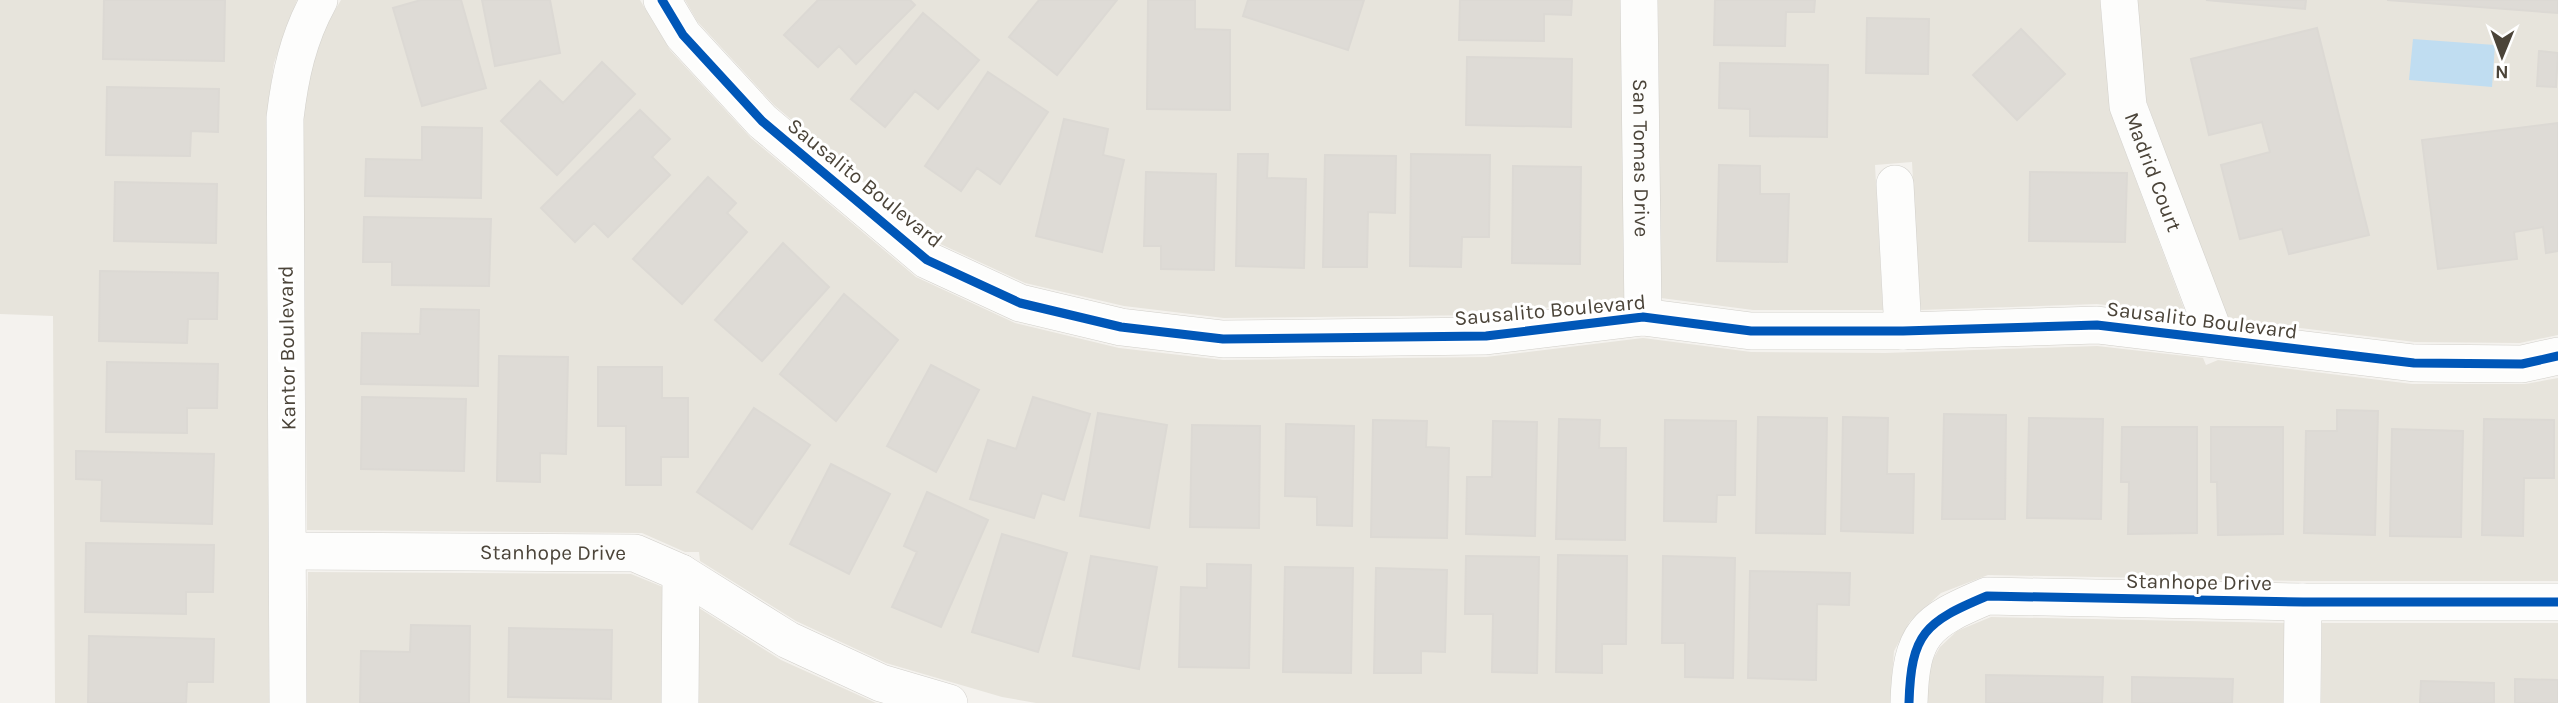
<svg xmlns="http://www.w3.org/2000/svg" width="2558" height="703" viewBox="0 0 2558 703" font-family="Karla,sans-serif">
  <rect width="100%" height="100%" fill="#f4f2ee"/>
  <path fill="#e7e4dc" d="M 0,0 L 297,0 L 274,63 L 266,119 L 269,703 L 55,703 L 53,316 L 0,314 Z
    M 341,0 L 640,0 L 670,50 L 751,138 L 916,277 L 1015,323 L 1119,348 L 1223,360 L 1486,357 L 1643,338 L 1751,352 L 1885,353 L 2097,346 L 2203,358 L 2206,365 L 2218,360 L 2412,384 L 2525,384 L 2558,378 L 2558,581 L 2303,581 L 1988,575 L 1941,593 L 1910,621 L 1894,651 L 1890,703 L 1036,703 L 1002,697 L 886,663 L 796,621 L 700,561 L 699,552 L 685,552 L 642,533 L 307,530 L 303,120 L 309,76 L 324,29 Z
    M 685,0 L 1621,0 L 1624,298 L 1485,315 L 1224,318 L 1124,306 L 1025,283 L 936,242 L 774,105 L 697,21 Z
    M 1658,0 L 2100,0 L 2111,114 L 2186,314 L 2097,304 L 1920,310 L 1912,162 L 1875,165 L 1883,310 L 1753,310 L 1661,298 Z
    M 2137,0 L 2558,0 L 2558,335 L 2520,343 L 2415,342 L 2228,319 L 2146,100 Z
    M 308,572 L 631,574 L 663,587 L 661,703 L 306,703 Z
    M 699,608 L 781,660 L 876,703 L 698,703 Z
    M 1991,617 L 2285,623 L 2284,703 L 1927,703 L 1928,668 L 1940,647 L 1957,631 Z
    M 2322,623 L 2558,623 L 2558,703 L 2321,703 Z"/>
  <path fill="#c0ddf1" d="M 2413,39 L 2495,45 L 2492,87 L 2409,80 Z"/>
  <path fill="#dedbd6" stroke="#dcd9d4" stroke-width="2" d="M 104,0 L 225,0 L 224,61 L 103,59 Z
    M 421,0 L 461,0 L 486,88 L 422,106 L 393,8 Z
    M 482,0 L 550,0 L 560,53 L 495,66 Z
    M 818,0 L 910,0 L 915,5 L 856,64 L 839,46 L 818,67 L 784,35 Z
    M 1039,0 L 1117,0 L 1057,75 L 1009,37 Z
    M 1148,0 L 1195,0 L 1195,29 L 1230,30 L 1230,110 L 1147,109 Z
    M 1248,0 L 1364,0 L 1348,50 L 1243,16 Z
    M 1460,0 L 1572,0 L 1571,15 L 1544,14 L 1544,41 L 1459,40 Z
    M 1715,0 L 1815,0 L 1814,12 L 1786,12 L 1785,46 L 1714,45 Z
    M 2206,0 L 2306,0 L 2305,9 Z
    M 2387,0 L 2558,0 L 2558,13 Z
    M 923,13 L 979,60 L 938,109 L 915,91 L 885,127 L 851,99 Z
    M 1867,18 L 1929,19 L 1928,74 L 1866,73 Z
    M 2317,28 L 2369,235 L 2289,254 L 2282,229 L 2240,239 L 2221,165 L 2270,152 L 2262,122 L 2209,135 L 2191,59 Z
    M 2021,29 L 2065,74 L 2017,120 L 1973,75 Z
    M 2539,51 L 2558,53 L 2556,87 L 2537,86 Z
    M 1467,57 L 1572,59 L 1571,127 L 1466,125 Z
    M 602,62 L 635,94 L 557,175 L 501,121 L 540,81 L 563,103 Z
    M 1720,63 L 1828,65 L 1827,137 L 1750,136 L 1750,109 L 1719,108 Z
    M 988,72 L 1048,112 L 1000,184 L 977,168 L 961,191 L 925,166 Z
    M 107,87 L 219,89 L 218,132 L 191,131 L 190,156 L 106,155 Z
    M 640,110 L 670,139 L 652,157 L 670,175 L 608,237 L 594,223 L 575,242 L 541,208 Z
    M 1064,119 L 1108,129 L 1103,155 L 1124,160 L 1102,252 L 1036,236 Z
    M 2558,123 L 2558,251 L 2546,253 L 2543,227 L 2514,232 L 2517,259 L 2438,269 L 2422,140 Z
    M 422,127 L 482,128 L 481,198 L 365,196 L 366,159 L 422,160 Z
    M 1238,154 L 1268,154 L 1267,178 L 1306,179 L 1304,268 L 1236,266 Z
    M 1411,154 L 1490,155 L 1489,237 L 1462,237 L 1461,267 L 1410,266 Z
    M 1325,155 L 1396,156 L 1395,213 L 1368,212 L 1367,267 L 1323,267 Z
    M 1719,165 L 1760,166 L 1760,194 L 1789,194 L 1787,262 L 1717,261 Z
    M 1513,166 L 1581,167 L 1580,264 L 1512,263 Z
    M 1146,172 L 1216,174 L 1214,270 L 1161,269 L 1161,246 L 1144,246 Z
    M 2030,172 L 2127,173 L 2125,242 L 2029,241 Z
    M 708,177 L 736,203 L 727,213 L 747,232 L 682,304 L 633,259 Z
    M 115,182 L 217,184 L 216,243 L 114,241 Z
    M 364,217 L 491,219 L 489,286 L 392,285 L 392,262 L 363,262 Z
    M 783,243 L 829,287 L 762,361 L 715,320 Z
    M 100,271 L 218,273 L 217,319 L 188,319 L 187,343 L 99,341 Z
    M 844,294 L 898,340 L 836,421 L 780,374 Z
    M 421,309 L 479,310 L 478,386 L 361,384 L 362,333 L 420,334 Z
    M 499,356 L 568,357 L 566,454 L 540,453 L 540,482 L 497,481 Z
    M 107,362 L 218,364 L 217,408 L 187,408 L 187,433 L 106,432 Z
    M 931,365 L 979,390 L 936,472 L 887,446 Z
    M 598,367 L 662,367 L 662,398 L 688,398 L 688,457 L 661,457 L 661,485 L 626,485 L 626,426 L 598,426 Z
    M 362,397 L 466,399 L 464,471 L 361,469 Z
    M 1033,397 L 1090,414 L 1064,500 L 1042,493 L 1034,518 L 970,499 L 988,440 L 1016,449 Z
    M 754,408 L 810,445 L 752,529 L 697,492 Z
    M 2337,410 L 2378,411 L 2375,535 L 2304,533 L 2306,431 L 2337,431 Z
    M 1098,413 L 1167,425 L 1149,528 L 1080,516 Z
    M 1944,414 L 2006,415 L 2005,519 L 1942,519 Z
    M 1758,417 L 1827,418 L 1825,534 L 1756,533 Z
    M 1843,417 L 1888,418 L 1887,474 L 1914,474 L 1913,533 L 1841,531 Z
    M 2029,418 L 2103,419 L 2101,519 L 2027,518 Z
    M 1559,419 L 1600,420 L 1599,448 L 1626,448 L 1625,540 L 1556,539 Z
    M 2484,419 L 2554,420 L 2554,478 L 2524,478 L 2523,536 L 2482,535 Z
    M 1373,420 L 1427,421 L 1426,447 L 1449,448 L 1447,538 L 1371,537 Z
    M 1665,420 L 1736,421 L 1735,495 L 1717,495 L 1716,522 L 1664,521 Z
    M 1493,421 L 1537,422 L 1535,536 L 1466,534 L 1467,477 L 1492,477 Z
    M 1286,424 L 1354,426 L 1352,526 L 1317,525 L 1317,497 L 1285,496 Z
    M 1192,425 L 1260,426 L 1259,528 L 1190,527 Z
    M 2122,427 L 2197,427 L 2197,533 L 2128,534 L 2129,482 L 2121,482 Z
    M 2211,427 L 2283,427 L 2283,534 L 2218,535 L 2217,482 L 2211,482 Z
    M 2392,429 L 2463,431 L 2461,537 L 2390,536 Z
    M 76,451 L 214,454 L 212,524 L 101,521 L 102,480 L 76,479 Z
    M 831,464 L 890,494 L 849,574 L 790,544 Z
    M 927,492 L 988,520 L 941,627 L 892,607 L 917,552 L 904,546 Z
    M 1002,534 L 1067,553 L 1038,652 L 972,632 Z
    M 86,543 L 214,545 L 213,592 L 186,592 L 186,614 L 85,612 Z
    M 1558,555 L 1627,556 L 1626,644 L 1602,644 L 1602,673 L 1556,672 Z
    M 1091,556 L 1157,567 L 1139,669 L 1073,656 Z
    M 1466,556 L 1539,557 L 1537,673 L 1492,672 L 1493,614 L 1465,614 Z
    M 1663,556 L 1735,558 L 1733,678 L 1685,677 L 1685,643 L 1662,643 Z
    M 1207,564 L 1251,565 L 1249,668 L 1179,667 L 1181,587 L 1207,588 Z
    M 1285,567 L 1353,568 L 1351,673 L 1283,672 Z
    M 1376,568 L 1447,570 L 1445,652 L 1421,651 L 1421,673 L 1374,673 Z
    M 1750,571 L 1850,573 L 1849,605 L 1817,604 L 1816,680 L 1748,678 Z
    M 411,625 L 470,626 L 469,703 L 360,703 L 361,651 L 410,652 Z
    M 509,628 L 612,630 L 611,699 L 508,697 Z
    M 89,636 L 214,639 L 213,682 L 187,682 L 186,703 L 88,703 Z
    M 1986,675 L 2103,677 L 2102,703 L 1986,703 Z
    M 2132,677 L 2233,679 L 2232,703 L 2132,703 Z
    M 2515,679 L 2558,680 L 2558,703 L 2515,703 Z
    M 2421,681 L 2494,683 L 2494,703 L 2420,703 Z"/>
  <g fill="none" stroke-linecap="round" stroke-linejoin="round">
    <g stroke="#d2d0cb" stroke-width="38">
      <g id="minor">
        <path d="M 662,0 L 683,35 L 762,121 L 927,260 L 1020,303 L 1121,327 L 1223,339 L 1486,336 L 1643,317 L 1751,331 L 1903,331 L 2097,325 L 2414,363 L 2522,364 L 2558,356"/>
        <path id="s1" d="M 1639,0 L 1643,317"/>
        <path id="s2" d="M 2119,0 L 2128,106 L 2216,338"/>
        <path d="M 1895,184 L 1903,331"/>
        <path id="s3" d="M 289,551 L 635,553 L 681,573 L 788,640 L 881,683 L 949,703"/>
        <path d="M 288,703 L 285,118 C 290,76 298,38 319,0"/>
        <path d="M 680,703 L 681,573"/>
        <path d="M 1909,703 C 1911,633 1925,622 1987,596 L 2303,602 L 2558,602"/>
        <path d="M 2302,703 L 2303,602"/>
      </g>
    </g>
    <use href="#minor" stroke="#fdfdfc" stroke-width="37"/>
    <g stroke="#fff" stroke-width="13">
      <path id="cycleway" d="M 662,0 L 683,35 L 762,121 L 927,260 L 1020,303 L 1121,327 L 1223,339 L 1486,336 L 1643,317 L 1751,331 L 1903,331 L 2097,325 L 2414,363 L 2522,364 L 2558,356
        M 1909,703 C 1911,633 1925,622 1987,596 L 2303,602 L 2558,602"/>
    </g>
    <use href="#cycleway" stroke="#0057b8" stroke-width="9"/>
  </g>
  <g text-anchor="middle" stroke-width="6" stroke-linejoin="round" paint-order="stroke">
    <g font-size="21" fill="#4b4439" stroke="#fff">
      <text dy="7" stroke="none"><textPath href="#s1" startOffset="158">San Tomas Drive</textPath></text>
      <text dy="7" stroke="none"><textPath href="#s2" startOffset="177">Madrid Court</textPath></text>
      <text transform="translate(865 183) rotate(39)" y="7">Sausalito Boulevard</text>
      <text transform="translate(1550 310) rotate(-5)" y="7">Sausalito Boulevard</text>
      <text transform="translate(2202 320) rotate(7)" y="7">Sausalito Boulevard</text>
      <text transform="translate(287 348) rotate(-91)" y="7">Kantor Boulevard</text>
      <text dy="7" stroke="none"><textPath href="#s3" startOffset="264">Stanhope Drive</textPath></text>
      <text transform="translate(2199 582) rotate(1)" y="7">Stanhope Drive</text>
    </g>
  </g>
  <g transform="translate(2502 56) rotate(181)" stroke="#ffffff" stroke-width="5" paint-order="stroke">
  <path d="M0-5L12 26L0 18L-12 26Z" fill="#4b4439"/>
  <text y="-10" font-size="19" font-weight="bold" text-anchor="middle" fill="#4b4439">N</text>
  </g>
</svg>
